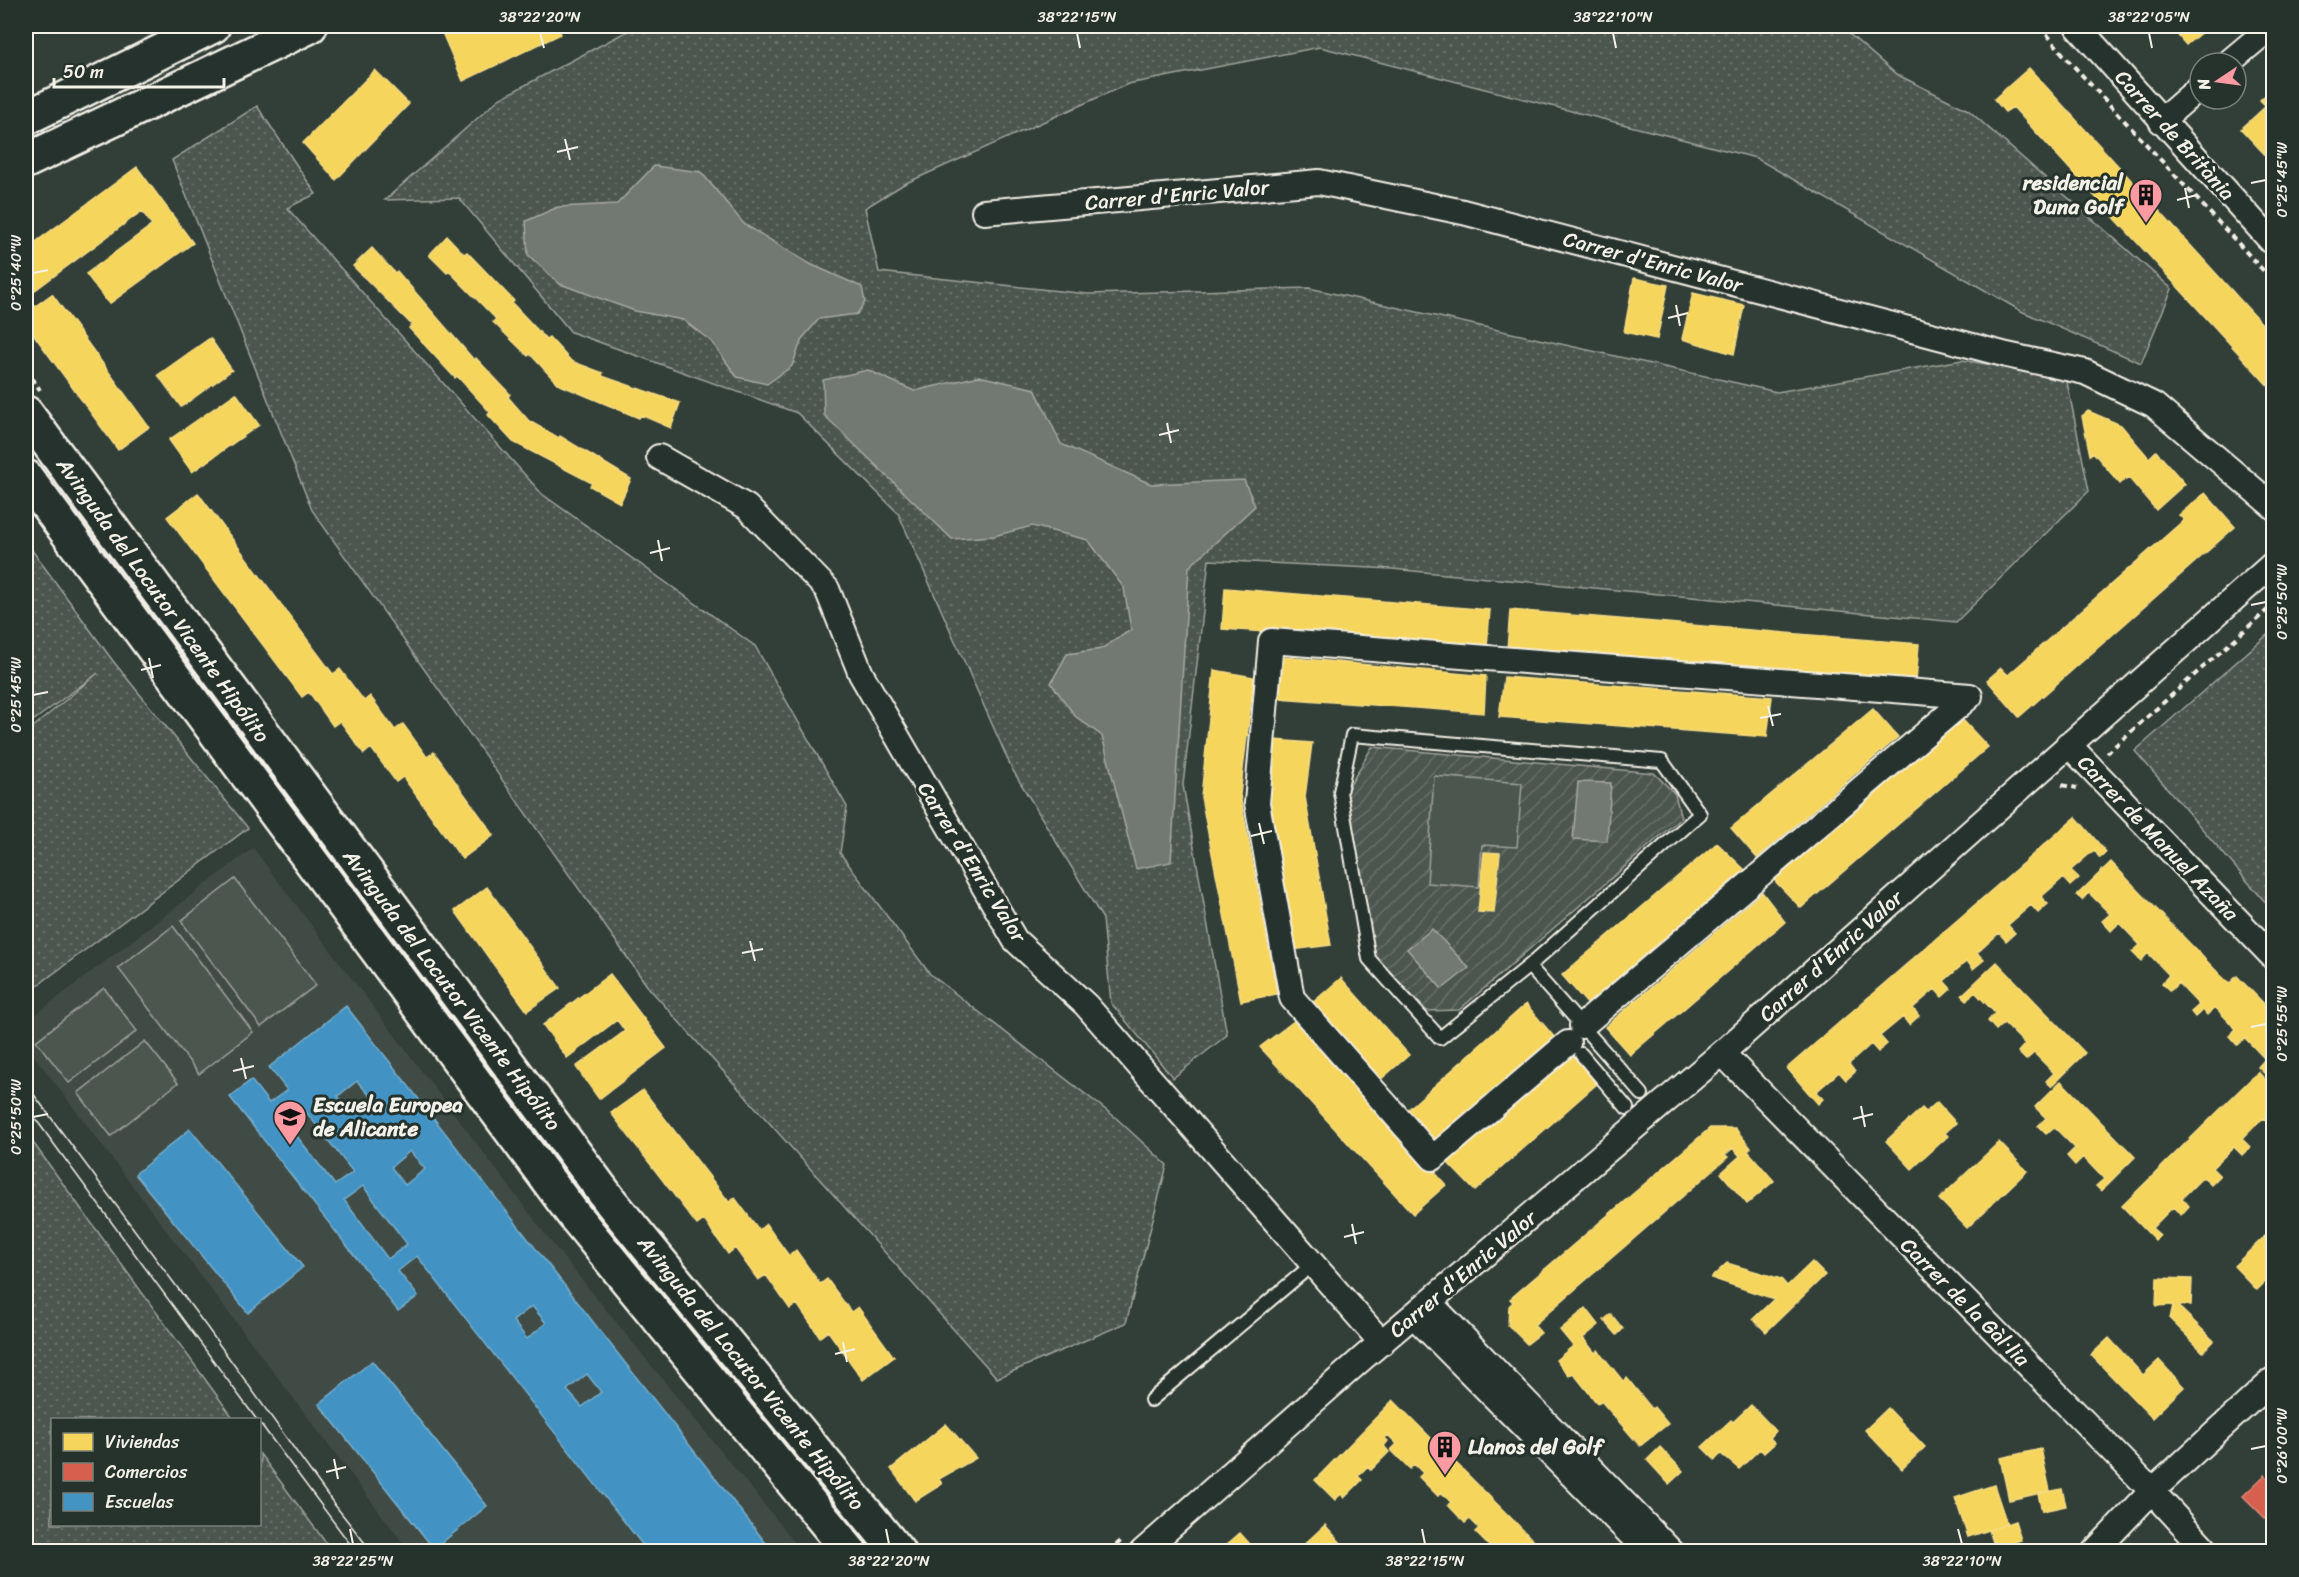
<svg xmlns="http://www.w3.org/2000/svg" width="2299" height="1577" viewBox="0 0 2299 1577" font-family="Sriracha,sans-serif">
  <defs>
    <pattern id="grass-dots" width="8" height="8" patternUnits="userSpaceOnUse" patternTransform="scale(1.5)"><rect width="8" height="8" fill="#4c564f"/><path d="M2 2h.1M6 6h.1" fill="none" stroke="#666f68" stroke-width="1.8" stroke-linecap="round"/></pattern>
    <pattern id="garden-furrows" width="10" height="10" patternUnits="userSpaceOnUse" patternTransform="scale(1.5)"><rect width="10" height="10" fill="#4c564f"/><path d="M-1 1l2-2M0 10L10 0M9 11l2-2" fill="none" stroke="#666f68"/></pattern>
  </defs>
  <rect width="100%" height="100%" fill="#323e38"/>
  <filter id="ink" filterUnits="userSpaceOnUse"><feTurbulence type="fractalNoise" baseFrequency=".0167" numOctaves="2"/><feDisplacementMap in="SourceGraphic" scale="12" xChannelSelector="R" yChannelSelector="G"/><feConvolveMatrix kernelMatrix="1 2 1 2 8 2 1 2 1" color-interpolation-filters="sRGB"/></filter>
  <g filter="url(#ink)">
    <path fill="#404b44" d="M 253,848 L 555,1247 L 802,1551 L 409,1551 L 26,1045 L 26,1022 Z"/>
    <path fill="url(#grass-dots)" stroke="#a0a49c" stroke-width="1.5" d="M 637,26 L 1840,26 L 1896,74 L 1968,110 L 2172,289 L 2141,363 L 2021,311 L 1756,158 L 1320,47 L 1128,84 L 904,184 L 865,208 L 879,272 L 1088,294 L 1309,288 L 1777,392 L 1962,360 L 2066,377 L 2089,491 L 1956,622 L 1392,569 L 1209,560 L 1183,785 L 1227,1035 L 1173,1078 L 1111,1003 L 1103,919 L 1012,769 L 898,513 L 797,413 L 571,332 L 459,198 L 385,200 L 499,99 Z
      M 257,106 L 316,194 L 287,208 L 542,494 L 755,646 L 847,807 L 840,853 L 930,974 L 1115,1117 L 1167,1165 L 1126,1323 L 997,1378 L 648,987 L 312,510 L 172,160 Z
      M 26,542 L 113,661 L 248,828 L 26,994 L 26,733 L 98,673 L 26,726 Z
      M 2273,630 L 2273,911 L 2135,751 Z
      M 26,1133 L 234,1419 L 52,1420 L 52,1524 L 260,1524 L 260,1454 L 332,1551 L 26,1551 Z"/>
    <path fill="url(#garden-furrows)" stroke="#a0a49c" stroke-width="1.5" d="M 1372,747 L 1654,773 L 1675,794 L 1681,818 L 1459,1010 L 1427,1011 L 1374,956 L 1346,792 Z"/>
    <path fill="#4c564f" stroke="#a0a49c" stroke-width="1.5" d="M 1434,776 L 1522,783 L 1517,847 L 1482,845 L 1479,887 L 1427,883 Z
      M 235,879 L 316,985 L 261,1027 L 181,921 Z
      M 173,926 L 253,1032 L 199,1074 L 118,968 Z
      M 104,988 L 137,1031 L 69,1083 L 36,1041 Z
      M 145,1041 L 178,1083 L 111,1136 L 78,1093 Z"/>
    <path fill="#727972" stroke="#a6a9a1" stroke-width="1.5" d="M 654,166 L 701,172 L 744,224 L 810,264 L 862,287 L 865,302 L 857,314 L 819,319 L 802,339 L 792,366 L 767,384 L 737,377 L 712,342 L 683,320 L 635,311 L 560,284 L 528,255 L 526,221 L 558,207 L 617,204 Z
      M 868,370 L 914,391 L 979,376 L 1035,389 L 1061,444 L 1151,484 L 1244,480 L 1255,506 L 1189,567 L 1171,862 L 1136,869 L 1102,736 L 1075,716 L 1051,683 L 1067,654 L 1101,649 L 1131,630 L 1124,588 L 1088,540 L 1032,526 L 994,536 L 952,539 L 824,415 L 823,380 Z
      M 1578,782 L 1611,783 L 1607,841 L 1573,839 Z
      M 1432,929 L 1469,968 L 1442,989 L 1407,949 Z"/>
    <path fill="#f6d55c" stroke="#f5dd86" stroke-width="1.5" d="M 464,26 L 557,26 L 561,34 L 463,81 L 443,35 Z
      M 2170,26 L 2209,26 L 2186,45 Z
      M 2029,68 L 2274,337 L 2274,392 L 2013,107 L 2005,112 L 1994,99 Z
      M 375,70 L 409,104 L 336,180 L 303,143 Z
      M 2274,87 L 2274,164 L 2241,129 L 2266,106 L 2260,100 Z
      M 137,167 L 193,243 L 109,304 L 86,274 L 152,225 L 142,211 L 27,296 L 26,249 Z
      M 447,236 L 464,254 L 467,252 L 514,301 L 512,303 L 546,339 L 549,337 L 571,361 L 603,373 L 602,376 L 680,403 L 671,428 L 641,415 L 639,418 L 558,384 L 530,354 L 528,356 L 493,322 L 496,319 L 449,271 L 447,273 L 429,255 Z
      M 372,248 L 395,273 L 397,271 L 474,360 L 476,358 L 510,394 L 508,397 L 529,421 L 559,438 L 560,436 L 631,479 L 620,503 L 590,486 L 592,483 L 513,442 L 488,415 L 490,412 L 457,376 L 455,378 L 409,328 L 412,325 L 353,266 Z
      M 1634,278 L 1668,285 L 1657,339 L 1624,332 Z
      M 1693,293 L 1744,305 L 1734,354 L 1682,339 Z
      M 52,294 L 149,427 L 118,450 L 26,324 L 26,313 Z
      M 210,338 L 232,370 L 181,407 L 158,375 Z
      M 236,393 L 259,425 L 192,472 L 169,440 Z
      M 2088,411 L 2121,425 L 2149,458 L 2156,451 L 2185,484 L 2156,510 L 2128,477 L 2120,484 L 2093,452 L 2090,455 L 2082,416 Z
      M 198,493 L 333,674 L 340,669 L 364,701 L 370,696 L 395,730 L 403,724 L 427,757 L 434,752 L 494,835 L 462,859 L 403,777 L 396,782 L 371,748 L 364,754 L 340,721 L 333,726 L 309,692 L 302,697 L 167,517 Z
      M 2205,493 L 2235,527 L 2019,717 L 1987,680 L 2001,668 L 2008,675 L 2184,520 L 2179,515 Z
      M 1225,588 L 1490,610 L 1487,647 L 1222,629 Z
      M 1510,610 L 1919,644 L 1916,681 L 1507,650 Z
      M 1283,657 L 1486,676 L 1484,713 L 1278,698 Z
      M 1214,670 L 1254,677 L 1240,795 L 1277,994 L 1241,1001 L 1201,797 Z
      M 1504,677 L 1772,697 L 1767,737 L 1499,717 Z
      M 1873,709 L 1898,737 L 1757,858 L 1731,828 Z
      M 1961,718 L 1988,747 L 1801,908 L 1774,880 Z
      M 1274,740 L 1312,743 L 1305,797 L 1331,945 L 1292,950 L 1269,809 Z
      M 2076,817 L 2106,852 L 2100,858 L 2094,850 L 2071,870 L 2079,878 L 2070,886 L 2063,878 L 2041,897 L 2048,904 L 2038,913 L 2031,905 L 2008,925 L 2015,933 L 2006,941 L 1999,933 L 1977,953 L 1984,960 L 1973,969 L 1967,961 L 1944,981 L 1951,989 L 1942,997 L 1935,989 L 1913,1008 L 1919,1016 L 1909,1025 L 1903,1017 L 1880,1036 L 1887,1044 L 1878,1052 L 1871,1044 L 1849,1064 L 1855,1072 L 1846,1080 L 1839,1072 L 1816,1092 L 1823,1099 L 1818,1104 L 1787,1068 Z
      M 1717,843 L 1746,871 L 1591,1008 L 1562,975 Z
      M 1484,852 L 1500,853 L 1494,913 L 1478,912 Z
      M 2111,862 L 2229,984 L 2237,976 L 2274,1014 L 2274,1068 L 2266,1075 L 2258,1067 L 2265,1059 L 2245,1038 L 2237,1045 L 2229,1036 L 2236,1029 L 2215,1007 L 2207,1015 L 2203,1010 L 2195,1017 L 2191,1012 L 2199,1005 L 2178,983 L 2170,991 L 2162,983 L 2169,975 L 2148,953 L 2141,961 L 2132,952 L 2140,945 L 2119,923 L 2111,931 L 2102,921 L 2110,914 L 2089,893 L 2082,900 L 2077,895 Z
      M 487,887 L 560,988 L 527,1011 L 455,911 Z
      M 1762,892 L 1785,922 L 1630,1055 L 1605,1027 Z
      M 1997,962 L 2085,1053 L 2051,1086 L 2046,1081 L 2054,1073 L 2034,1053 L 2026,1060 L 2018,1052 L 2025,1044 L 2004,1023 L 1996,1030 L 1988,1021 L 1995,1013 L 1975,992 L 1967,1000 L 1962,995 Z
      M 610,974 L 666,1048 L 599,1099 L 576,1067 L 625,1031 L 617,1020 L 567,1058 L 543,1025 Z
      M 1341,978 L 1409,1055 L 1379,1081 L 1311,1004 Z
      M 1526,1004 L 1555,1038 L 1432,1145 L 1404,1113 Z
      M 1298,1018 L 1446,1185 L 1413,1214 L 1260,1047 Z
      M 1573,1055 L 1598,1083 L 1475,1191 L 1447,1162 Z
      M 2258,1072 L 2274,1088 L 2274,1124 L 2271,1126 L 2263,1118 L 2242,1139 L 2250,1147 L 2242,1155 L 2234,1147 L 2212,1168 L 2220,1176 L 2211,1185 L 2203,1177 L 2182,1198 L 2189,1206 L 2181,1215 L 2173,1207 L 2152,1228 L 2160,1235 L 2155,1240 L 2122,1206 Z
      M 2061,1081 L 2135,1157 L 2101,1191 L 2096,1186 L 2104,1179 L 2083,1157 L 2075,1165 L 2067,1156 L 2075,1148 L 2054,1127 L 2046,1134 L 2038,1126 L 2046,1118 L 2035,1107 Z
      M 643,1090 L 729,1202 L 735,1198 L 759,1230 L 766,1224 L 789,1256 L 796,1250 L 820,1284 L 827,1279 L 851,1312 L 858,1307 L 894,1357 L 863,1380 L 828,1331 L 820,1337 L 797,1304 L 790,1309 L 766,1275 L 758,1280 L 735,1248 L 728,1254 L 704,1220 L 697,1225 L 611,1113 Z
      M 1937,1102 L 1956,1123 L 1945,1133 L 1948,1136 L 1912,1169 L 1886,1141 L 1922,1108 L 1926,1112 Z
      M 1710,1128 L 1735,1128 L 1751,1148 L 1748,1151 L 1774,1181 L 1747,1204 L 1721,1173 L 1740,1156 L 1733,1148 L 1725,1155 L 1728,1157 L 1534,1325 L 1541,1333 L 1527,1344 L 1508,1325 L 1509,1306 L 1513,1302 L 1510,1299 Z
      M 1999,1142 L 2027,1171 L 1967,1228 L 1939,1199 Z
      M 2265,1236 L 2274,1245 L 2274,1267 L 2266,1274 L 2270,1277 L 2257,1290 L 2234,1266 Z
      M 1812,1262 L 1825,1275 L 1766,1332 L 1753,1319 L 1774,1299 L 1711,1278 L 1727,1263 L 1781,1279 L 1787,1286 Z
      M 2157,1278 L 2192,1279 L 2191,1305 L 2181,1305 L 2180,1308 L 2214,1341 L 2203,1352 L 2170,1319 L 2173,1305 L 2156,1306 Z
      M 1586,1308 L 1599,1325 L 1583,1338 L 1595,1353 L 1598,1350 L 1623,1381 L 1627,1378 L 1652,1409 L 1654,1407 L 1668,1424 L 1640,1446 L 1601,1401 L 1597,1403 L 1573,1373 L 1569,1376 L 1556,1360 L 1573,1346 L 1560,1330 Z
      M 1611,1314 L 1623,1329 L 1617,1335 L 1604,1320 Z
      M 2109,1338 L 2143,1375 L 2159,1360 L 2184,1387 L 2152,1418 L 2091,1355 Z
      M 1393,1400 L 1536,1543 L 1528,1552 L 1504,1552 L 1498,1546 L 1493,1550 L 1475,1532 L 1479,1528 L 1470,1519 L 1465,1523 L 1448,1505 L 1451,1502 L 1441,1492 L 1438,1496 L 1419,1477 L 1423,1473 L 1414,1464 L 1410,1469 L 1391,1450 L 1397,1444 L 1388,1435 L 1385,1438 L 1388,1441 L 1384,1446 L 1389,1452 L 1371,1470 L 1368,1466 L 1358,1476 L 1362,1480 L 1344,1498 L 1341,1494 L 1335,1500 L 1315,1480 Z
      M 1751,1405 L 1776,1431 L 1770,1438 L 1775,1443 L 1764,1453 L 1760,1449 L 1739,1469 L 1721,1454 L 1715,1460 L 1702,1447 L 1731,1420 L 1733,1422 Z
      M 1888,1408 L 1925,1447 L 1902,1469 L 1865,1430 Z
      M 946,1424 L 976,1458 L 939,1479 L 942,1484 L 915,1501 L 891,1469 Z
      M 1660,1447 L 1683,1471 L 1669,1484 L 1647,1460 Z
      M 2041,1449 L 2050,1491 L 2009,1500 L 2000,1458 Z
      M 1994,1485 L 2007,1524 L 1968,1537 L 1955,1498 Z
      M 2062,1489 L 2066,1506 L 2042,1511 L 2038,1494 Z
      M 2015,1521 L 2021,1540 L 1995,1548 L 1989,1530 Z
      M 1325,1525 L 1349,1552 L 1297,1552 L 1297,1551 Z
      M 1240,1533 L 1257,1552 L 1218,1552 Z"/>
    <path fill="#d6604d" stroke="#df8c7c" stroke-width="1.5" d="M 2265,1475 L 2274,1483 L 2274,1527 L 2243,1496 Z"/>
    <path fill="#4393c3" stroke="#78afce" stroke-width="1.5" fill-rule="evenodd" d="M 346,1006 L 773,1552 L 648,1552 L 417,1256 L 398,1271 L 418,1296 L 398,1311 L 230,1097 L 251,1080 L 269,1103 L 287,1090 L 269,1067 ZM 357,1081 L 372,1098 L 352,1114 L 338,1096 ZM 299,1103 L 353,1172 L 335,1185 L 282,1117 ZM 410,1151 L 425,1169 L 405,1185 L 391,1167 ZM 363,1186 L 407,1244 L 388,1259 L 344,1200 ZM 532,1306 L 546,1323 L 527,1339 L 513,1321 ZM 587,1374 L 601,1392 L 582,1407 L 567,1390 Z
      M 190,1129 L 303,1267 L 248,1313 L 135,1174 Z
      M 372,1361 L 487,1506 L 434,1549 L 319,1404 Z"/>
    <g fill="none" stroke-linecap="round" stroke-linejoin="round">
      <g stroke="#f4f1e8" stroke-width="16">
        <path id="lane" d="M 1529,966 L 1440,1038 L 1369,959 L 1340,792 L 1352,735 L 1662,761 L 1700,814 L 1529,966 L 1642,1094
          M 1581,1054 L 1627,1108
          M 1151,1400 L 1313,1264"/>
      </g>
      <g stroke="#f4f1e8" stroke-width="28">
        <path id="street" d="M 2077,26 L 2274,244
          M 2228,63 L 2272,26
          M 2161,121 L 2200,87
          M 984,212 L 1319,182 L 1463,212 L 2007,355 L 2085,372 L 2154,405 L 2274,507
          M 659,457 L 747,507 L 827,589 L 861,674 L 1015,940 L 1086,1005 L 1382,1343
          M 2068,744 L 2274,958
          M 1568,1043 L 1433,1158 L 1292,998 L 1257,803 L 1271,641 L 1970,696 L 1582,1026
          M 1722,1053 L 2152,1491 L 2208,1552
          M 1430,1303 L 1672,1552
          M 1414,1316 L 1648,1552
          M 1142,1552 L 1364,1357 L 1722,1053 L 2274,563
          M 2094,1552 L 2152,1491 L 2274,1379"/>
      </g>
      <g stroke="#f4f1e8" stroke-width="38">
        <path id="secondary" d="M 26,118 L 213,26
          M 26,161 L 310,26
          M 26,413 L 611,1202 L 898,1552
          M 26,477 L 573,1214 L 850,1552"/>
      </g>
      <path stroke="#f4f1e8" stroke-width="4" stroke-dasharray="6 4.5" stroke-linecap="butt" d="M 2040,26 L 2068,60 L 2274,282
        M 26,369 L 40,390
        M 2107,753 L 2274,604
        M 2062,785 L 2077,788
        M 1108,1552 L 1122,1540"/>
      <use href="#lane" stroke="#26332d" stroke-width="12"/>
      <use href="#street" stroke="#26332d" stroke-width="24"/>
      <use href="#secondary" stroke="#26332d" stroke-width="33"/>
      <path stroke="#f4f1e8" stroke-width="1.5" d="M 26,1084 L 206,1326 L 334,1504 L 372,1552
        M 26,1106 L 257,1420
        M 260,1423 L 356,1552"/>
    </g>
  </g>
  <path fill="none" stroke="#f4f1e8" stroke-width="2" d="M 540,33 L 544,48M 1077,33 L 1080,48M 1613,33 L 1616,48M 2149,33 L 2152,48M 565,139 L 570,160M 557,152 L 578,147M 2251,183 L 2266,180M 2185,188 L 2189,208M 2177,200 L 2197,195M 33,273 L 48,270M 1676,305 L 1680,326M 1668,318 L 1688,313M 1167,423 L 1171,443M 1159,435 L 1179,430M 658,540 L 662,561M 650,553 L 670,548M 2251,605 L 2266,602M 149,658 L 153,678M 141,670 L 161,665M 33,695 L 48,692M 1768,706 L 1773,726M 1760,718 L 1781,714M 1259,823 L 1264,844M 1251,836 L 1272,831M 750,941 L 755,961M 742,953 L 763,949M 2251,1027 L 2266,1024M 241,1058 L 246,1079M 233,1071 L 254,1066M 1861,1106 L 1865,1127M 33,1117 L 48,1114M 1853,1119 L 1873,1114M 1352,1224 L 1356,1244M 1344,1237 L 1364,1232M 843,1342 L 847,1362M 835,1354 L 855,1349M 2251,1449 L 2266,1446M 334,1459 L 338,1479M 326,1472 L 346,1467M 350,1529 L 353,1544M 886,1529 L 889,1544M 1422,1529 L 1425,1544M 1958,1529 L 1962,1544"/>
  <defs>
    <g id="building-pin" transform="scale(1.725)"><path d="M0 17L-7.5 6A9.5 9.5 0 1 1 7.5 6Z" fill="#ff9aa2" stroke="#26332d"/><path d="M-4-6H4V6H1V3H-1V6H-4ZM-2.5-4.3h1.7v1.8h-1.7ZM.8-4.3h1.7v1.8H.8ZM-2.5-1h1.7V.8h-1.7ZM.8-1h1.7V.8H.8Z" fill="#111"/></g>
    <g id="school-pin" transform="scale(1.725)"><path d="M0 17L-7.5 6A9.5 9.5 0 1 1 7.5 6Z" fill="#ff9aa2" stroke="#26332d"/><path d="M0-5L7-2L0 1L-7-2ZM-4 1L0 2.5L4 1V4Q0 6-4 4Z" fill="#111"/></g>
  </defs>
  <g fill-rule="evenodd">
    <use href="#building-pin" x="2146" y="195"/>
    <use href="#school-pin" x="290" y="1117"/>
    <use href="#building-pin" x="1445" y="1447"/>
  </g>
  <g text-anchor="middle" stroke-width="6" stroke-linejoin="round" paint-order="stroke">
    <g font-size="21" fill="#f4f1e8" stroke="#26332d">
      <text transform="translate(2175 135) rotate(48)" y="7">Carrer de Britània</text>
      <text transform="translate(1177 195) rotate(-5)" y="7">Carrer d'Enric Valor</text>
      <text transform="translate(1653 262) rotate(15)" y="7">Carrer d'Enric Valor</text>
      <text transform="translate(163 600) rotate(54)" y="7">Avinguda del Locutor Vicente Hipólito</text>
      <text transform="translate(2158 838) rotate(46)" y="7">Carrer de Manuel Azaña</text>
      <text transform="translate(972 862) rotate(58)" y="7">Carrer d'Enric Valor</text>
      <text transform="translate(1831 956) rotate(-42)" y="7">Carrer d'Enric Valor</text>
      <text transform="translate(452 990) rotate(53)" y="7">Avinguda del Locutor Vicente Hipólito</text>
      <text transform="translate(1463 1274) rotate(-40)" y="7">Carrer d'Enric Valor</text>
      <text transform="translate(1965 1302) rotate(45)" y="7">Carrer de la Gàl·lia</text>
      <text transform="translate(751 1373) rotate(51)" y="7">Avinguda del Locutor Vicente Hipólito</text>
    </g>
    <g font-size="21" font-weight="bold" fill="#f4f1e8" stroke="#26332d" text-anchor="start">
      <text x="2123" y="190" text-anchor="end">residencial<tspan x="2123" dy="24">Duna Golf</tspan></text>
      <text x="313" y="1112">Escuela Europea<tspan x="313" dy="24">de Alicante</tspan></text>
      <text x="1468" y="1454">Llanos del Golf</text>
    </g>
  </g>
  <rect width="2299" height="1577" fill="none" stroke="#26332d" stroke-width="66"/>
  <rect x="51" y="1418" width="210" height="108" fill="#26332d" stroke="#787f78" stroke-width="1.5"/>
  <rect x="63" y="1433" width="30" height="18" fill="#f6d55c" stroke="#787f78" stroke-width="1.5"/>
  <text x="105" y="1448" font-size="18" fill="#f4f1e8">Viviendas</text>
  <rect x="63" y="1463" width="30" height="18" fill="#d6604d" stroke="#787f78" stroke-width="1.5"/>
  <text x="105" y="1478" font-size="18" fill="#f4f1e8">Comercios</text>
  <rect x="63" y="1493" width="30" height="18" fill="#4393c3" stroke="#787f78" stroke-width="1.5"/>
  <text x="105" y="1508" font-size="18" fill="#f4f1e8">Escuelas</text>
  <g transform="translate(2218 81) rotate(257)"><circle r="28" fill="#26332d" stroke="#787f78" stroke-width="1.5"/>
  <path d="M0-4.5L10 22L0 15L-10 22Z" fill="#ff9aa2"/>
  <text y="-9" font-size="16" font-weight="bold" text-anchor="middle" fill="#f4f1e8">N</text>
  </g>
  <path d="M54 78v9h170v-9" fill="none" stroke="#f4f1e8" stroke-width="3"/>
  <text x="63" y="78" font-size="18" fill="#f4f1e8" stroke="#26332d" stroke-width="4.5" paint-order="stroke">50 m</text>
  <rect x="33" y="33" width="2233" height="1511" fill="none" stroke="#f4f1e8" stroke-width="2"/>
  <g font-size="15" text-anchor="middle" fill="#f4f1e8">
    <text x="540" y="22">38°22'20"N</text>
    <text x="1077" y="22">38°22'15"N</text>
    <text x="1613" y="22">38°22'10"N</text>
    <text x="2149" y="22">38°22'05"N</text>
    <text transform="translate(2282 180) rotate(-90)" y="5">0°25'45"W</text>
    <text transform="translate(16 273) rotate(-90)" y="5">0°25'40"W</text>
    <text transform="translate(2282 602) rotate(-90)" y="5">0°25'50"W</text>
    <text transform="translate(16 695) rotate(-90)" y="5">0°25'45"W</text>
    <text transform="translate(2282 1024) rotate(-90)" y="5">0°25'55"W</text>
    <text transform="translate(16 1117) rotate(-90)" y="5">0°25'50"W</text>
    <text transform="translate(2282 1446) rotate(-90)" y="5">0°26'00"W</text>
    <text x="353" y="1566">38°22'25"N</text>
    <text x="889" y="1566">38°22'20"N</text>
    <text x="1425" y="1566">38°22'15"N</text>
    <text x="1962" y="1566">38°22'10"N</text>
  </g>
</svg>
